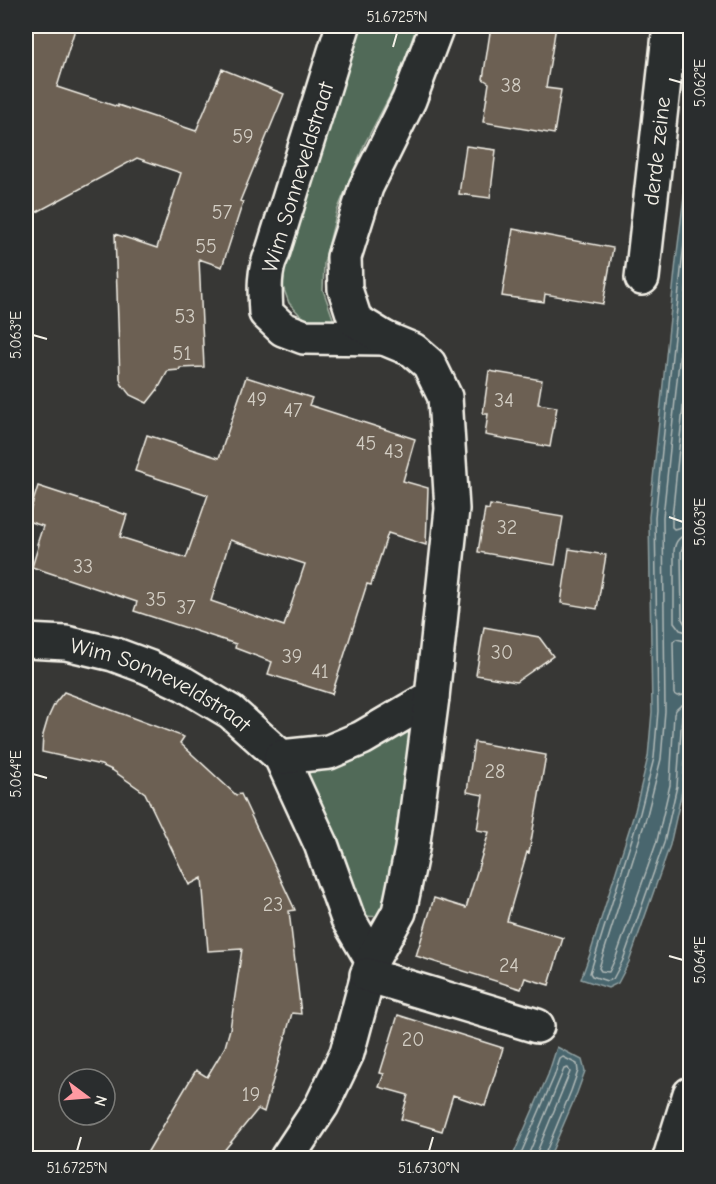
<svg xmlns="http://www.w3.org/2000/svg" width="716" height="1184" viewBox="0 0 716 1184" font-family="'Comic Neue',sans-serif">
  <rect width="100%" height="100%" fill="#373735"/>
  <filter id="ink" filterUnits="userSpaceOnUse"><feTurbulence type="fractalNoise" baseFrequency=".0167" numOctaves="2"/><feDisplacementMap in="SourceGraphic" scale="12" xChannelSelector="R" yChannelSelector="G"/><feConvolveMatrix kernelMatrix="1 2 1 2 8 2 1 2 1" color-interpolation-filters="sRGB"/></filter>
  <g filter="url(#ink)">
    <path fill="#516a58" stroke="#a2aea0" stroke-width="1.5" d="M 358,26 L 417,26 L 395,86 L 365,143 L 337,211 L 324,263 L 323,290 L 335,324 L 314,324 L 299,314 L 289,303 L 282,284 L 283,259 Z
      M 404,730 L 412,736 L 399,832 L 386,904 C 379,918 375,918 360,915 L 306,778 L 312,769 Z"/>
    <path fill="#4a666e" stroke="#8e9e9f" stroke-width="1.5" d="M 690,147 L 690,514 L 687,551 L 688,715 L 683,787 L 670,845 L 629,962 L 618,983 L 608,988 L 581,979 L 590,954 L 635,811 L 648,757 L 652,712 L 649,517 L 676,261 Z
      M 557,1047 L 582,1060 L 585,1071 L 577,1093 L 549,1158 L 512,1158 L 548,1075 Z"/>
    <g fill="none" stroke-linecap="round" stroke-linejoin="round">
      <path stroke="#b0b9b7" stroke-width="1.5" d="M 690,195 L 682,261 L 655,517 L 658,711 L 654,758 L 640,813 L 590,973 L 592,976 L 607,981 L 613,979 L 623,960 L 664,843 L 677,786 L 682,716 L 685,711 L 690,710
        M 690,254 L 663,517 L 665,711 L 661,759 L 647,815 L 599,968 L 601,971 L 609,972 L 616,957 L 657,841 L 670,785 L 674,714 C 677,707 682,703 690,703
        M 690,338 L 672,518 L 672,527 L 674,529 L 690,525
        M 690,534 C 680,535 675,541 674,551 L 674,622 L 680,630 L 690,633
        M 690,542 L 684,544 L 681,551 L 682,619 L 685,624 L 690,625
        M 690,642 L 676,639 L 673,642 L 674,694 L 677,696 L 690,694
        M 519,1158 L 554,1077 L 560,1059 L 563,1057 L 577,1064 L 578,1071 L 571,1091 L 545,1154 L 544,1158
        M 527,1158 L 564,1069 L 568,1068 L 570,1072 L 537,1152 L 537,1158"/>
    </g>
    <path fill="#6c6053" stroke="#f4f1e8" stroke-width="1.5" fill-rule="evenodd" d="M 26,26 L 76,26 L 57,87 L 118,107 L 118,105 L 196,131 L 222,69 L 284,94 L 240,201 L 243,202 L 222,267 L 199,259 L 204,367 L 180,368 L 179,370 L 168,371 L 158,389 L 147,403 L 130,395 L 122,385 L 120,379 L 115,234 L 157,248 L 181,173 L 137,158 L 26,218 Z
      M 491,26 L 556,26 L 546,88 L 561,90 L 554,134 L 483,122 L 489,83 L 483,79 Z
      M 466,146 L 496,150 L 490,198 L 459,194 Z
      M 513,229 L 613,248 L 603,304 L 545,294 L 544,302 L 502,296 Z
      M 489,371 L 542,380 L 538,404 L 557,407 L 550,447 L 485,435 L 488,414 L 483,414 Z
      M 246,377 L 312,398 L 309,405 L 415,439 L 403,481 L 428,488 L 426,545 L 388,533 L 371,585 L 367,584 L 332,694 L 268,674 L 272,662 L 235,648 L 236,644 L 134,611 L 137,602 L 32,567 L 39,544 L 37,544 L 43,526 L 27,521 L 38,486 L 127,515 L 120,537 L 186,558 L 208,495 L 135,471 L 147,435 L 219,458 ZM 230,540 L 305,564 L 284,626 L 211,601 Z
      M 490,505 L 563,517 L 555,565 L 478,552 L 485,509 L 489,510 Z
      M 569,549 L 606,555 L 597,609 L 561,603 Z
      M 484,627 L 539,637 L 553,656 L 516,682 L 476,675 Z
      M 64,692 L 184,737 L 180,743 L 236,795 L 241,794 L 295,910 L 289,911 L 301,1014 L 292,1013 L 264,1112 L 258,1109 L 218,1158 L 144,1158 L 196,1070 L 207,1077 L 225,1047 L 230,1029 L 242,949 L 208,951 L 202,878 L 189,885 L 145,793 L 112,770 L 101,765 L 42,752 L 43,735 L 48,718 L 55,703 Z
      M 474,742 L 546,755 L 529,853 L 527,852 L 507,921 L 563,938 L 549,985 L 525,978 L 521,989 L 416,956 L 434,898 L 466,908 L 489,832 L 477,830 L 483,795 L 467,792 Z
      M 398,1015 L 503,1048 L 485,1106 L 453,1095 L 442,1131 L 401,1119 L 408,1095 L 379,1087 L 384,1074 L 380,1073 Z"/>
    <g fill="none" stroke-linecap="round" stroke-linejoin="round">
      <g stroke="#f4f1e8" stroke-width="38">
        <g id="minor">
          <path d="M 343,26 L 272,254 C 263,271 265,294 266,313 L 283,329 L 304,337 L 384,338"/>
          <path id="s1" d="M 642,278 L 670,26"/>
          <path id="s2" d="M 26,641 L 66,643 L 113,654 L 148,667 L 184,684 L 231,712 L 281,757 L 321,844 L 348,919 L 372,960 L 347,1053 L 322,1105 L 287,1158"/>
          <path d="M 281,757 L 329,752 L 362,738 L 432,697"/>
          <path d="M 372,960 L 399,912 L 412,849 L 432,697 L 452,509 L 445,397 L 429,364 L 413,350 L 384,338 L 355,320 L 345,289 L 344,257 L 366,187 L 409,100 L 437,26"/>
          <path d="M 367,975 L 537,1026"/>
          <path d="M 670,1158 L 690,1094"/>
        </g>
      </g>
      <use href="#minor" stroke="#2a2d2e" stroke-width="33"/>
    </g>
  </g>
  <path fill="none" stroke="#f4f1e8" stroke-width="2" d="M 393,47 L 397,33M 669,79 L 683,83M 33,335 L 47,339M 669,517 L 683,522M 33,774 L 47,778M 669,956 L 683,960M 77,1151 L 81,1137M 429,1151 L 433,1137"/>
  <g text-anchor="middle" stroke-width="4.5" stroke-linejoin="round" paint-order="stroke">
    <g font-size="20" fill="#d2cdc3">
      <text x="511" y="92">38</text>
      <text x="243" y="143">59</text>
      <text x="222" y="219">57</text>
      <text x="206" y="253">55</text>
      <text x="185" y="323">53</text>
      <text x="182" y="360">51</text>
      <text x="257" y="406">49</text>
      <text x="504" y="407">34</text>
      <text x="293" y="417">47</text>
      <text x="366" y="450">45</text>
      <text x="394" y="458">43</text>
      <text x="507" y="534">32</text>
      <text x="83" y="573">33</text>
      <text x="156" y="606">35</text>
      <text x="186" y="614">37</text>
      <text x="502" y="659">30</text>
      <text x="292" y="663">39</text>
      <text x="320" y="678">41</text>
      <text x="495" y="778">28</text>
      <text x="273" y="911">23</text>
      <text x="509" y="972">24</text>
      <text x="413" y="1046">20</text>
      <text x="251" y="1101">19</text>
    </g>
    <g font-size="22" fill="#f4f1e8" stroke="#2a2d2e">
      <text dy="8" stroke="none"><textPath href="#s1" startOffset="128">derde zeine</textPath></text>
      <text transform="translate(297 177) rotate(-73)" y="8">Wim Sonneveldstraat</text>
      <text dy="8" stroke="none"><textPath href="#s2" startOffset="144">Wim Sonneveldstraat</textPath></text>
    </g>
  </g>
  <rect width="716" height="1184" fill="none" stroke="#2a2d2e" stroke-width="66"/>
  <g transform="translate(87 1097) rotate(106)"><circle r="28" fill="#2a2d2e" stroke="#7b7b78" stroke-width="1.5"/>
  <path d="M0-4.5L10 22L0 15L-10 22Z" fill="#ff9aa2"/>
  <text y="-9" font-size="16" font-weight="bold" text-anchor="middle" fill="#f4f1e8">N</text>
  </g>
  <rect x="33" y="33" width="650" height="1118" fill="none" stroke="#f4f1e8" stroke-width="2"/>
  <g font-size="15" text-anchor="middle" fill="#f4f1e8">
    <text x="397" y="22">51.6725°N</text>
    <text transform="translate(700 83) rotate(-90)" y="5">5.062°E</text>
    <text transform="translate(16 335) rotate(-90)" y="5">5.063°E</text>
    <text transform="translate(700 522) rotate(-90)" y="5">5.063°E</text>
    <text transform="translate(16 774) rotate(-90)" y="5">5.064°E</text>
    <text transform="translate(700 960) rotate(-90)" y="5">5.064°E</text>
    <text x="77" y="1173">51.6725°N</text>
    <text x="429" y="1173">51.6730°N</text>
  </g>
</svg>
